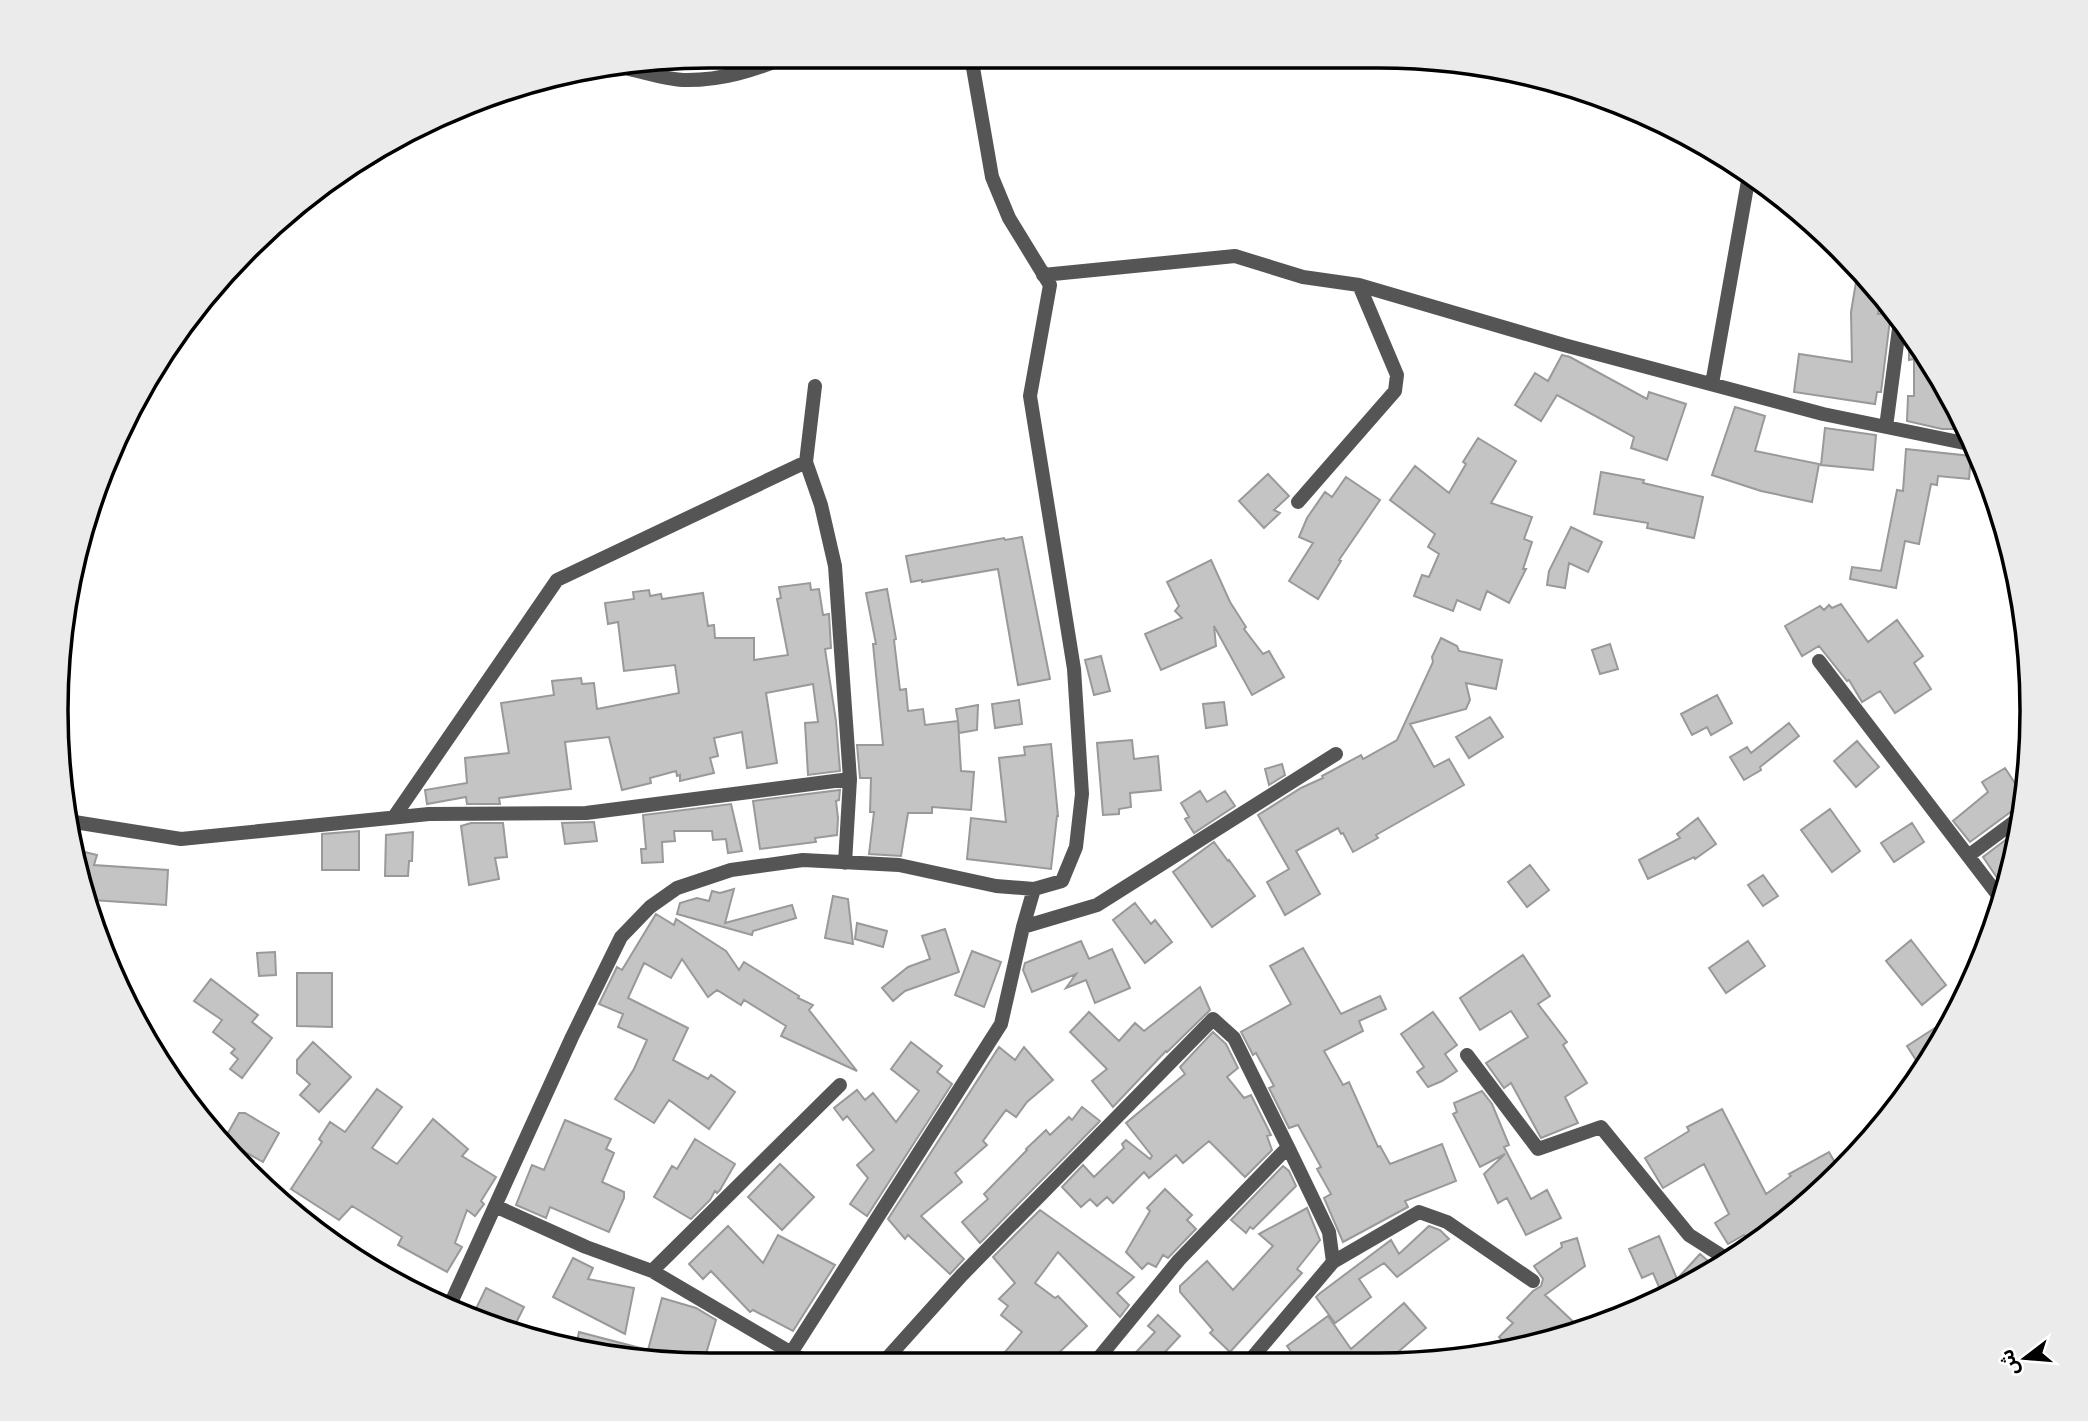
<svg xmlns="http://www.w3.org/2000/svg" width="2088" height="1421" viewBox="0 0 2088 1421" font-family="'Archivo Narrow','Noto Sans Arabic',sans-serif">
  <rect width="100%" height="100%" fill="#fff"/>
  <path fill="#c4c4c4" stroke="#999" stroke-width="2" d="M 1858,270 L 1881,297 L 1878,314 L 1894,313 L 1890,320 L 1881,392 L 1877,392 L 1875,404 L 1794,392 L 1799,354 L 1852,362 L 1851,312 Z
    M 1909,332 L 1921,347 L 1966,429 L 1942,429 L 1907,421 L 1908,396 L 1914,396 L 1914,359 L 1909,360 Z
    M 1562,355 L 1570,357 L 1647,399 L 1649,392 L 1686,404 L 1667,460 L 1631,448 L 1634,437 L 1557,395 L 1541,421 L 1515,405 L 1535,373 L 1548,381 Z
    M 1735,407 L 1765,416 L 1755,451 L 1819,464 L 1812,502 L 1761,491 L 1712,475 Z
    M 1825,428 L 1876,435 L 1873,470 L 1821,465 Z
    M 1478,438 L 1516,461 L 1491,503 L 1532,517 L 1524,539 L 1532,542 L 1523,569 L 1526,569 L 1509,603 L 1487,591 L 1480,610 L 1457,600 L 1453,611 L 1414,596 L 1422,575 L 1429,577 L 1439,554 L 1428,547 L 1435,534 L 1390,500 L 1415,466 L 1449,493 L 1466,464 L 1463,462 Z
    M 1906,449 L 1971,456 L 1969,479 L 1938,476 L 1937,485 L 1931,484 L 1919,544 L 1905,541 L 1896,588 L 1850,579 L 1852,567 L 1881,571 L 1897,490 L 1903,491 Z
    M 1601,472 L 1644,480 L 1643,483 L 1703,497 L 1694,538 L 1647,528 L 1648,523 L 1594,514 Z
    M 1268,474 L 1289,496 L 1274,510 L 1280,513 L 1264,528 L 1239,501 Z
    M 1346,477 L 1380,500 L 1339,560 L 1341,561 L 1318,599 L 1289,581 L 1313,543 L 1299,537 L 1307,518 L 1325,492 L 1332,497 Z
    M 1571,527 L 1602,542 L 1588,572 L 1569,563 L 1565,588 L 1547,585 L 1549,571 Z
    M 1022,537 L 1050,679 L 1018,685 L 998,569 L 922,582 L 922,580 L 911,582 L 906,556 L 1004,538 L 1005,540 Z
    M 1211,560 L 1230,602 L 1246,627 L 1244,629 L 1263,654 L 1269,651 L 1284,677 L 1252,695 L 1214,626 L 1216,646 L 1161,670 L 1145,634 L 1182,618 L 1175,611 L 1179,606 L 1167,582 Z
    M 810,583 L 811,590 L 819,589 L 823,615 L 829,614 L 831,648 L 825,649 L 836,721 L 840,771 L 808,775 L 805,723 L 818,722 L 813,684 L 766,693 L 777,763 L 747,768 L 742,732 L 714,738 L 718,756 L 710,758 L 714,773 L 680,781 L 680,775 L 677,776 L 676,771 L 650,778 L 651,783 L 622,790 L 609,737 L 565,742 L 571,789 L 499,798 L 500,804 L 467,804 L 466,797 L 427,804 L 425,790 L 467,783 L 465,758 L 509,753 L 501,703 L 554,695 L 552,681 L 581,678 L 582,684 L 594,683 L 597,709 L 679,693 L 675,665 L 624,671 L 618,622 L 608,624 L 605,603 L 634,599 L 633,592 L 649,590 L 650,596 L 661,594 L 662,599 L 703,593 L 708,626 L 714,625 L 715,638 L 754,638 L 754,660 L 788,655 L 777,599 L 781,598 L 779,587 Z
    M 887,589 L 896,639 L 894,640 L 900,690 L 906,689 L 908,711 L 923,709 L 925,725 L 958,721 L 956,709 L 978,705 L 977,730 L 959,733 L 958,721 L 961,771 L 974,772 L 971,810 L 932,807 L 932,813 L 908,813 L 901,856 L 869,854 L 874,812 L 870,812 L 871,778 L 860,778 L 857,745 L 883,745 L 873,644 L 876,644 L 866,593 Z
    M 1841,604 L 1868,642 L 1897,620 L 1923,656 L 1914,663 L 1931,689 L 1895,713 L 1880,691 L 1862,702 L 1849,680 L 1847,681 L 1819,646 L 1802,656 L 1785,626 L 1820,606 L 1824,610 L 1829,605 L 1832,608 Z
    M 1441,638 L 1457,646 L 1459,651 L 1502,660 L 1496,689 L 1466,683 L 1470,700 L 1466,709 L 1410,724 L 1434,767 L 1449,759 L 1464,785 L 1376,835 L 1378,838 L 1353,852 L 1343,833 L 1341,834 L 1338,828 L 1296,851 L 1320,894 L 1285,915 L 1267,882 L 1289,869 L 1258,815 L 1301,788 L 1323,778 L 1322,776 L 1361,755 L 1363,759 L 1397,740 L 1433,662 L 1432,657 Z
    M 1610,644 L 1618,669 L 1600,674 L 1592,650 Z
    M 1101,656 L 1110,691 L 1094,695 L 1085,660 Z
    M 1717,695 L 1732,723 L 1711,735 L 1707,727 L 1692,735 L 1681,714 Z
    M 1019,700 L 1022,724 L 995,728 L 992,704 Z
    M 1224,702 L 1227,725 L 1206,728 L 1203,704 Z
    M 1490,717 L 1503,737 L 1469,758 L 1456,737 Z
    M 1789,723 L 1799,736 L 1760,767 L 1761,770 L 1744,780 L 1730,757 L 1747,747 L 1751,753 Z
    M 1132,740 L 1134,759 L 1158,756 L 1161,790 L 1130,793 L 1131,807 L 1119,809 L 1119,814 L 1103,815 L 1097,743 Z
    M 1857,741 L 1879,767 L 1856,787 L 1834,761 Z
    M 1051,744 L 1058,816 L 1057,816 L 1051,869 L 967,859 L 971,818 L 1006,822 L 999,758 L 1025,755 L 1024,747 Z
    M 1282,764 L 1285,775 L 1269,785 L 1265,769 Z
    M 2005,768 L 2024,797 L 2023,807 L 2016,808 L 1970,842 L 1953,821 L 1988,792 L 1982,782 Z
    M 840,790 L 839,800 L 836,801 L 838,818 L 837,835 L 815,838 L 816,842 L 760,849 L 753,801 Z
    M 1200,791 L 1207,802 L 1225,791 L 1235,806 L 1194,833 L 1185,819 L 1189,817 L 1181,803 Z
    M 731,804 L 742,851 L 728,853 L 726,839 L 713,840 L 712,831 L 674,831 L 675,841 L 662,842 L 663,862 L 642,863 L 641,849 L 646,849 L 643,815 Z
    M 1830,809 L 1860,851 L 1832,872 L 1801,830 Z
    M 1698,818 L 1716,844 L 1695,859 L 1694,857 L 1648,879 L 1639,860 L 1680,838 L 1677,834 Z
    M 594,822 L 597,841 L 565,844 L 562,823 Z
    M 471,823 L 503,823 L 507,857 L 495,858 L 499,879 L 469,885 L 461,826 Z
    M 1912,823 L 1924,842 L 1894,862 L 1881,843 Z
    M 2020,829 L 2020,838 L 2004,888 L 1983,857 Z
    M 359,831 L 359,870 L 322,870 L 322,834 Z
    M 413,832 L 412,861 L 409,861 L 408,876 L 385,876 L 386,835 Z
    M 1214,842 L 1228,861 L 1229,860 L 1255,896 L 1212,927 L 1173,872 Z
    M 72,849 L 97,855 L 94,865 L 168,870 L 166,905 L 92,900 Z
    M 1530,865 L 1549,890 L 1527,907 L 1508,882 Z
    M 1763,875 L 1778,896 L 1763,906 L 1748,885 Z
    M 734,889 L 725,923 L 792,905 L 796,918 L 753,931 L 752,935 L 677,914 L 680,903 L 697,898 L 709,901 L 712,891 L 720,893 Z
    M 833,896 L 848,899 L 853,944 L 825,938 Z
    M 1135,903 L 1151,924 L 1155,920 L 1172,942 L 1145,963 L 1113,920 Z
    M 656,914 L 674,925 L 676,919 L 726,951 L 739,970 L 744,962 L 799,996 L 798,998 L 813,1005 L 809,1010 L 857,1071 L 781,1036 L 786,1026 L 744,1000 L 741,1005 L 717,990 L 708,997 L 682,959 L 671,978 L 644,963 L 628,998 L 688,1028 L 673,1060 L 708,1079 L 711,1075 L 735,1092 L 709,1129 L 669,1100 L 654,1123 L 615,1099 L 634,1069 L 647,1040 L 618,1027 L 623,1014 L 599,1004 L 617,967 L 622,970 Z
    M 857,923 L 887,931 L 883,947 L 855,939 Z
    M 945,929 L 959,972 L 905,991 L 893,1001 L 882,988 L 908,967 L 930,959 L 922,936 Z
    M 1911,940 L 1946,985 L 1922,1005 L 1886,961 Z
    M 1081,941 L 1089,959 L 1112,949 L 1130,988 L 1095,1003 L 1086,980 L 1066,988 L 1076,974 L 1032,992 L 1023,970 L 1025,963 Z
    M 1748,941 L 1765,966 L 1726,993 L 1709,968 Z
    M 1303,948 L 1341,1014 L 1380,996 L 1386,1009 L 1359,1021 L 1363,1031 L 1324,1051 L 1343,1085 L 1349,1082 L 1378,1147 L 1380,1146 L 1390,1164 L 1442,1144 L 1456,1181 L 1405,1201 L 1408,1207 L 1343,1242 L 1324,1198 L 1331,1194 L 1317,1169 L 1321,1167 L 1298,1125 L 1289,1128 L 1269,1088 L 1274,1086 L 1256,1053 L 1253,1055 L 1241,1032 L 1291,1004 L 1270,966 Z
    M 972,951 L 1001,962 L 984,1007 L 955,995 Z
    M 275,952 L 276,975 L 259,976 L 257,953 Z
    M 1523,955 L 1550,996 L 1538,1004 L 1567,1042 L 1563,1045 L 1587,1083 L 1565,1097 L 1578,1123 L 1541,1138 L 1511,1083 L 1504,1088 L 1486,1063 L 1528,1037 L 1511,1011 L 1480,1030 L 1460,998 Z
    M 297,973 L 332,973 L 332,1027 L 297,1026 Z
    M 211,979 L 258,1015 L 252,1022 L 272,1038 L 242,1078 L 230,1069 L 238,1059 L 231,1053 L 235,1049 L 213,1032 L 222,1020 L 194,1001 Z
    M 1200,987 L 1210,1010 L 1167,1052 L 1166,1051 L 1113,1107 L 1092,1081 L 1107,1069 L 1070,1032 L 1089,1012 L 1119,1041 L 1135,1023 L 1144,1031 Z
    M 1433,1012 L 1457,1045 L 1445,1054 L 1457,1071 L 1442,1081 L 1428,1087 L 1417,1072 L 1424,1067 L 1401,1034 Z
    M 1952,1017 L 1931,1057 L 1923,1071 L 1907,1046 Z
    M 1213,1032 L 1226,1044 L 1238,1068 L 1227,1077 L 1244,1098 L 1251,1095 L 1271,1135 L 1267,1136 L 1272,1150 L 1245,1177 L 1209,1141 L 1183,1163 L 1176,1155 L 1149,1178 L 1144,1172 L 1113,1203 L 1107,1197 L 1097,1206 L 1090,1199 L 1081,1207 L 1062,1187 L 1083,1165 L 1094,1177 L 1124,1148 L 1122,1144 L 1126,1140 L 1150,1159 L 1152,1156 L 1126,1123 L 1185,1074 L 1180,1067 Z
    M 313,1042 L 351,1077 L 319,1112 L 300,1095 L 310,1084 L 297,1073 L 297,1060 Z
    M 911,1042 L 942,1066 L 937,1072 L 952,1084 L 867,1216 L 850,1204 L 868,1178 L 857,1165 L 874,1150 L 847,1116 L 843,1120 L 834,1108 L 857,1090 L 865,1100 L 873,1093 L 896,1122 L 919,1091 L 891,1069 Z
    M 999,1047 L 1015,1060 L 1024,1047 L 1053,1080 L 1027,1102 L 1016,1117 L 1006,1110 L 983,1141 L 987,1145 L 955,1173 L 962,1182 L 921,1216 L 964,1259 L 950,1274 L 908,1235 L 905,1239 L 888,1219 Z
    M 377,1089 L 402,1107 L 372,1148 L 397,1164 L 433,1119 L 468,1149 L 462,1156 L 496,1177 L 481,1201 L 484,1204 L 475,1216 L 467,1210 L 455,1243 L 462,1247 L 447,1272 L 398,1245 L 402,1237 L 352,1206 L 339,1220 L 291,1189 L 322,1142 L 319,1139 L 330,1122 L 345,1132 Z
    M 1482,1091 L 1492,1104 L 1509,1145 L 1504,1147 L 1531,1199 L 1547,1190 L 1561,1218 L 1526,1235 L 1507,1198 L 1498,1203 L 1484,1174 L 1505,1154 L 1480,1167 L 1453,1114 L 1457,1112 L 1454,1103 Z
    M 1082,1107 L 1100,1121 L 980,1243 L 962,1222 L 988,1199 L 984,1194 L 1027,1150 L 1026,1149 L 1046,1130 L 1050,1135 L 1069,1117 L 1072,1120 Z
    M 1722,1109 L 1766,1194 L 1791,1176 L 1789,1174 L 1829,1152 L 1841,1173 L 1752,1246 L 1744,1235 L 1728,1244 L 1715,1223 L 1729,1214 L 1704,1164 L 1663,1188 L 1645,1158 L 1689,1131 L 1687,1127 Z
    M 239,1113 L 245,1113 L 279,1133 L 263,1162 L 224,1140 Z
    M 565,1120 L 611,1139 L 606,1149 L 614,1153 L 602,1182 L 624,1192 L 624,1198 L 609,1232 L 550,1207 L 546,1218 L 516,1205 L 532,1165 L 544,1170 Z
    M 695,1139 L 735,1164 L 720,1190 L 717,1193 L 715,1191 L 710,1200 L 691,1219 L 654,1197 L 672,1166 L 677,1169 Z
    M 780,1164 L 814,1197 L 782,1230 L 748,1197 Z
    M 1283,1166 L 1289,1171 L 1296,1186 L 1253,1229 L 1250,1227 L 1246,1233 L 1231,1220 Z
    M 1165,1189 L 1192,1215 L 1187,1220 L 1196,1229 L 1168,1258 L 1163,1255 L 1156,1267 L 1148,1263 L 1142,1269 L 1126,1252 L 1150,1211 L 1147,1208 Z
    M 1307,1208 L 1320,1240 L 1297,1269 L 1302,1273 L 1230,1352 L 1210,1333 L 1213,1330 L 1180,1292 L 1180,1286 L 1207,1261 L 1233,1290 L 1273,1246 L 1259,1234 Z
    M 1040,1210 L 1134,1277 L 1117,1293 L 1129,1305 L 1120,1317 L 1058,1252 L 1035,1283 L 1055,1298 L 1058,1296 L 1087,1326 L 1046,1365 L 994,1365 L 1022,1332 L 1001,1315 L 1008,1306 L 999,1299 L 1015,1283 L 993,1257 Z
    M 728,1226 L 763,1263 L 778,1235 L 835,1265 L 793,1331 L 753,1310 L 750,1312 L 711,1271 L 703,1279 L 689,1264 Z
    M 1429,1226 L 1440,1230 L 1449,1239 L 1397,1277 L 1384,1263 L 1359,1279 L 1371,1297 L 1335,1323 L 1316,1297 L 1319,1294 L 1391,1240 L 1399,1254 Z
    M 1659,1236 L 1677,1279 L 1700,1254 L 1716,1268 L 1663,1296 L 1653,1273 L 1642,1278 L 1629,1249 Z
    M 1577,1238 L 1585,1266 L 1545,1295 L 1581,1329 L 1512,1350 L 1499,1337 L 1513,1323 L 1507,1318 L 1533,1291 L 1541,1286 L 1543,1279 L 1534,1266 L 1562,1247 L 1561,1243 Z
    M 573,1258 L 593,1268 L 588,1279 L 634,1288 L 625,1334 L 553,1297 Z
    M 486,1288 L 524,1307 L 513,1329 L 473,1315 Z
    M 662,1298 L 696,1308 L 716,1320 L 703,1364 L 583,1352 L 575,1350 L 579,1332 L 648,1350 Z
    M 1404,1303 L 1426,1328 L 1384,1364 L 1300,1365 L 1287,1346 L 1328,1316 L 1351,1349 Z
    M 1158,1315 L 1180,1336 L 1153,1365 L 1124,1365 L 1155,1332 L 1148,1326 Z"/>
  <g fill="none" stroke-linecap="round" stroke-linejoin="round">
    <path stroke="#555" stroke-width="14" d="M 629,69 C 647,73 665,79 683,80 C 721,81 755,70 789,56
      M 1043,275 L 1235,256 L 1303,277 L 1359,285 L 1564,345 L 1823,414 L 1974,445
      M 1712,384 L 1748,181
      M 815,386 L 806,462 L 821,505 L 835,566 L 850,779 L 845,863
      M 1886,427 L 1900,321
      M 1298,502 L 1395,391 L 1397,375 L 1359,285
      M 1819,661 L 2001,899
      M 394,817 L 557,580 L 806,462
      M 68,821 L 181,839 L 429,814 L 586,813 L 850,779
      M 1968,856 L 2022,816
      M 1023,927 L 1097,905 L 1336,754
      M 1467,1055 L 1538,1149 L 1601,1127 L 1689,1235 L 1730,1261
      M 495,1206 L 586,1247 L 652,1271 L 812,1365
      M 652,1271 L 840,1085
      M 449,1307 L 572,1037 L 621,937 L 650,907 L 677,888 L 731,870 L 803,860 L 899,865 L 996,886 L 1034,889 L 1062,881 L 1076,847 L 1082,794 L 1074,669 L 1030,396 L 1050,285 L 1009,218 L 992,177 L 971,56
      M 791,1353 L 1001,1024 L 1023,927 L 1034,889
      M 881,1365 L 961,1276 L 1213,1019 L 1234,1038 L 1288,1147
      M 1093,1365 L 1179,1260 L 1288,1147 L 1329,1232 L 1333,1262
      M 1246,1365 L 1333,1262 L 1419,1212 L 1447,1222 L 1533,1281"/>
  </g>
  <path d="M0 0H2088V1421H0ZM710 68H1378A642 642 0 0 1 2020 710V711A642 642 0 0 1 1378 1353H710A642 642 0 0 1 68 711V710A642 642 0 0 1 710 68Z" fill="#ebebeb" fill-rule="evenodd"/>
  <path fill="none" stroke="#000" stroke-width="3.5" d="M710 68H1378A642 642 0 0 1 2020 710V711A642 642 0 0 1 1378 1353H710A642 642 0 0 1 68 711V710A642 642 0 0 1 710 68Z"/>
  <g transform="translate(2025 1358) rotate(254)" stroke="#ffffff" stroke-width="5" paint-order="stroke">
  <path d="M0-5L12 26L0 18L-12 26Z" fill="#000000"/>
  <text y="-10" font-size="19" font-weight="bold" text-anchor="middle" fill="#000000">ش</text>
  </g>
</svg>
